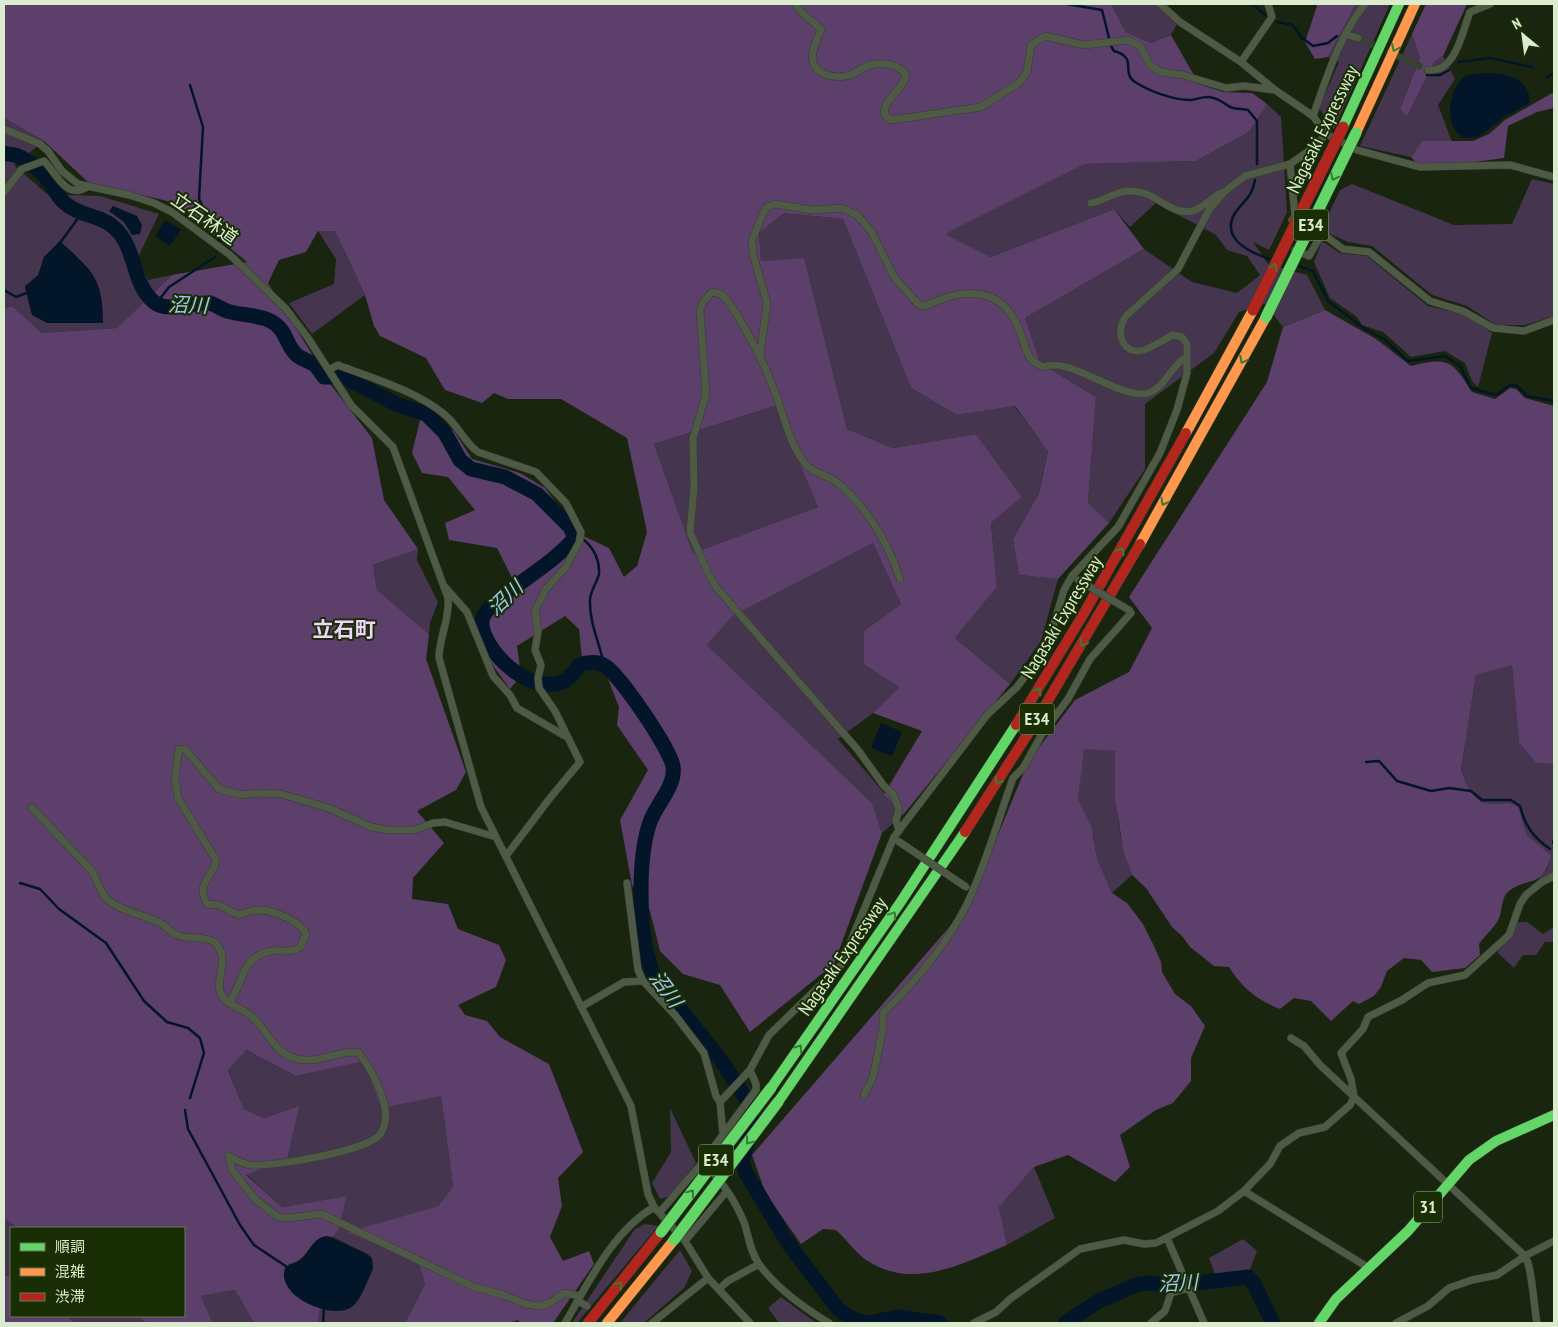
<svg xmlns="http://www.w3.org/2000/svg" width="1558" height="1327" viewBox="0 0 1558 1327" font-family="'PT Sans Narrow','Noto Sans JP',sans-serif">
  <rect width="100%" height="100%" fill="#19250e"/>
  <path fill="#46354e" fill-rule="evenodd" d="M 1111,4 L 1165,4 L 1180,19 L 1171,35 L 1151,43 L 1126,32 Z
    M 1356,4 L 1390,4 L 1334,129 L 1319,108 L 1339,62 L 1328,57 Z
    M 1412,34 L 1420,58 L 1400,109 L 1407,115 L 1434,62 L 1443,56 L 1455,79 L 1438,105 L 1452,142 C 1436,140 1420,141 1411,157 L 1360,146 Z
    M 1267,104 L 1281,117 L 1287,212 L 1269,250 L 1253,242 L 1268,264 L 1307,275 L 1325,310 L 1283,327 L 1265,304 L 1239,312 L 1214,353 L 1145,404 L 1145,469 L 1109,523 L 1088,503 L 1096,397 L 1040,363 L 1025,318 L 1144,249 L 1192,282 L 1237,293 L 1260,275 L 1247,256 L 1227,250 L 1216,235 L 1156,203 L 1130,227 L 1114,209 L 991,257 L 944,234 L 1085,164 L 1196,161 L 1249,132 Z
    M 4,118 L 44,141 L 14,165 L 72,216 L 67,195 L 100,196 L 159,214 L 138,257 L 148,280 L 172,275 L 117,328 L 42,333 L 12,306 L 4,308 ZM 60,241 L 32,315 L 25,286 L 38,275 L 44,257 Z
    M 1532,179 L 1554,184 L 1554,316 L 1525,325 L 1496,325 L 1467,306 L 1432,295 L 1372,246 L 1348,242 L 1321,230 L 1340,190 L 1352,184 L 1454,225 L 1512,224 Z
    M 784,213 L 843,219 L 911,388 L 957,415 L 1014,406 L 1048,450 L 1039,493 L 1013,539 L 1019,575 L 1058,579 L 1041,641 L 1010,684 L 955,638 L 997,587 L 991,523 L 1022,497 L 976,434 L 893,448 L 847,429 L 804,259 L 761,261 L 759,233 Z
    M 318,231 L 335,231 L 365,295 L 312,334 L 289,303 L 334,284 L 336,259 Z
    M 1322,241 L 1340,253 L 1367,256 L 1428,306 L 1466,315 L 1492,333 L 1478,387 L 1472,381 L 1465,363 L 1445,351 L 1411,357 L 1383,332 L 1362,325 L 1357,317 L 1330,298 L 1314,262 Z
    M 775,406 L 818,507 L 693,553 L 654,444 Z
    M 873,543 L 901,604 L 864,631 L 899,687 L 873,713 L 838,739 L 903,815 L 882,833 L 872,803 L 707,645 L 733,616 Z
    M 418,549 L 417,560 L 438,602 L 430,623 L 429,634 L 377,590 L 373,565 Z
    M 1512,664 L 1519,743 L 1536,763 L 1554,764 L 1554,872 L 1538,880 L 1547,869 L 1551,855 L 1527,835 L 1522,819 L 1509,803 L 1495,804 L 1481,802 L 1469,790 L 1461,770 L 1476,675 Z
    M 1083,748 L 1115,751 C 1115,793 1116,835 1132,875 L 1112,893 L 1097,858 L 1093,835 L 1078,800 Z
    M 1516,922 L 1527,922 L 1543,934 L 1554,927 L 1554,942 L 1545,942 L 1536,955 L 1523,955 L 1514,968 L 1497,952 L 1512,936 Z
    M 245,1050 L 296,1076 L 364,1060 L 441,1096 L 453,1186 L 438,1206 L 348,1232 L 418,1262 L 425,1284 L 405,1323 L 318,1323 L 320,1308 L 323,1308 L 373,1263 L 367,1254 L 333,1237 L 339,1229 L 347,1196 L 282,1207 L 246,1174 L 299,1106 L 264,1118 L 244,1109 L 228,1069 Z
    M 670,1108 L 696,1163 L 671,1196 L 660,1199 L 652,1183 L 671,1152 Z
    M 1034,1167 L 1055,1218 L 1007,1245 L 999,1207 Z
    M 4,1218 L 18,1228 L 11,1228 L 11,1277 L 4,1275 Z
    M 645,1224 L 658,1226 L 577,1323 L 572,1323 L 635,1229 Z
    M 1243,1239 L 1257,1251 L 1249,1272 L 1215,1274 L 1209,1258 Z
    M 680,1250 L 692,1271 L 684,1288 L 644,1323 L 620,1323 Z
    M 235,1290 L 254,1323 L 213,1323 L 201,1296 Z
    M 781,1297 L 815,1322 L 779,1323 L 768,1308 Z
    M 67,1316 L 137,1316 L 147,1323 L 75,1323 Z"/>
  <path fill="#5c3f6a" fill-rule="evenodd" d="M 4,4 L 1111,4 L 1126,32 L 1151,43 L 1171,35 L 1199,84 L 1223,92 L 1252,93 L 1267,104 L 1249,132 L 1196,161 L 1085,164 L 945,234 L 991,257 L 1114,209 L 1144,249 L 1025,318 L 1040,363 L 1096,397 L 1088,503 L 1109,523 L 1058,579 L 1019,575 L 1013,539 L 1039,493 L 1048,451 L 1015,406 L 957,415 L 911,388 L 843,219 L 784,213 L 759,233 L 761,261 L 804,258 L 847,429 L 893,448 L 976,434 L 1022,497 L 991,523 L 997,587 L 955,638 L 1010,684 L 903,815 L 884,794 L 922,731 L 873,713 L 899,687 L 864,664 L 864,631 L 901,604 L 873,543 L 733,616 L 707,645 L 872,803 L 882,833 L 834,964 L 750,1032 L 720,985 L 683,974 L 660,951 L 650,911 L 632,885 L 620,820 L 648,770 L 617,725 L 619,707 L 606,674 L 582,659 L 579,629 L 565,616 L 517,646 L 521,676 L 510,689 L 489,660 L 477,630 L 518,590 L 497,548 L 449,540 L 445,523 L 475,510 L 448,477 L 422,473 L 412,453 L 423,408 L 454,431 L 472,459 L 520,473 L 545,488 L 579,534 L 609,548 L 624,577 L 637,566 L 647,532 L 627,438 L 561,399 L 508,399 L 494,393 L 482,403 L 445,390 L 426,358 L 380,336 L 374,326 L 365,295 L 335,231 L 318,231 L 306,252 L 279,260 L 268,283 L 331,385 L 372,438 L 384,500 L 418,549 L 373,565 L 377,590 L 429,634 L 426,659 L 466,772 L 456,790 L 417,811 L 444,843 L 413,878 L 412,899 L 448,904 L 458,929 L 499,945 L 506,960 L 496,987 L 458,1005 L 465,1015 L 487,1021 L 500,1037 L 549,1064 L 583,1152 L 558,1178 L 562,1206 L 550,1237 L 563,1261 L 589,1251 L 594,1264 L 553,1323 L 520,1323 L 518,1320 L 509,1323 L 405,1323 L 425,1284 L 418,1262 L 347,1232 L 438,1206 L 453,1186 L 441,1096 L 381,1108 L 364,1061 L 296,1076 L 246,1050 L 228,1070 L 244,1109 L 264,1118 L 299,1106 L 287,1159 L 246,1175 L 282,1207 L 347,1196 L 339,1229 L 333,1237 C 309,1232 311,1261 289,1264 L 284,1274 C 287,1295 302,1301 320,1308 L 318,1323 L 254,1323 L 235,1290 L 201,1296 L 213,1323 L 147,1323 L 137,1316 L 184,1316 L 184,1228 L 18,1228 L 4,1218 L 4,308 L 12,306 L 42,333 L 117,328 L 172,275 L 247,262 L 176,203 L 89,183 L 44,141 L 4,118 ZM 775,406 L 818,507 L 693,553 L 654,444 Z
    M 1315,4 L 1356,4 L 1328,57 L 1315,59 L 1305,42 L 1317,6 Z
    M 1426,4 L 1467,4 L 1443,56 L 1434,62 L 1407,116 L 1400,109 L 1420,58 L 1412,34 Z
    M 1554,92 L 1554,108 L 1537,112 L 1508,126 L 1504,158 L 1461,164 L 1419,166 L 1411,157 L 1422,141 L 1473,141 L 1489,134 L 1505,120 Z
    M 1325,310 L 1376,339 L 1411,366 C 1448,357 1452,360 1472,392 L 1495,399 L 1510,388 L 1516,389 L 1525,398 L 1554,406 L 1554,764 L 1536,763 L 1519,743 L 1512,665 L 1476,675 L 1461,770 L 1469,790 L 1481,802 L 1495,804 L 1509,803 L 1518,807 L 1527,835 L 1551,855 C 1542,890 1531,875 1509,891 C 1502,896 1502,908 1500,916 C 1496,927 1485,935 1479,944 L 1480,955 L 1465,968 L 1432,972 L 1421,960 L 1404,958 L 1387,971 L 1381,987 L 1374,996 L 1359,1004 L 1353,1001 L 1331,1021 L 1311,1001 L 1294,998 L 1280,1009 C 1257,1000 1242,988 1229,967 L 1214,966 L 1190,947 L 1182,936 L 1172,927 L 1146,888 L 1132,875 L 1124,854 L 1115,799 L 1115,751 L 1084,749 L 1078,800 L 1091,825 L 1097,858 L 1112,893 L 1127,903 L 1143,924 L 1154,946 L 1161,962 L 1162,972 L 1175,994 L 1191,1006 L 1205,1026 L 1191,1058 L 1191,1081 L 1173,1103 L 1156,1110 L 1120,1135 L 1130,1167 L 1115,1182 L 1068,1155 L 1034,1167 L 999,1207 L 1007,1245 C 961,1264 913,1291 866,1260 C 855,1252 846,1239 836,1230 L 823,1229 L 801,1244 L 766,1194 L 752,1155 L 970,903 L 1028,762 L 1075,700 L 1129,672 L 1152,628 L 1129,597 L 1267,382 L 1283,327 Z
    M 4,1275 L 11,1277 L 11,1316 L 67,1316 L 75,1323 L 4,1323 Z"/>
  <path fill="#031629" d="M 1484,73 C 1507,74 1529,76 1530,103 L 1505,117 L 1478,137 L 1464,138 C 1461,136 1457,133 1455,130 C 1445,116 1451,82 1468,75 C 1472,74 1479,74 1484,73 Z
    M 113,206 L 137,216 L 142,225 L 140,234 L 132,235 L 124,222 L 109,211 Z
    M 165,220 L 181,230 L 170,246 L 155,236 Z
    M 60,241 C 92,271 103,277 103,323 L 47,323 L 32,315 L 25,286 L 38,276 L 44,257 Z
    M 881,723 L 902,732 L 892,756 L 871,748 Z
    M 327,1236 L 367,1254 L 372,1258 L 373,1269 C 368,1279 362,1298 353,1306 C 335,1322 275,1297 285,1268 C 290,1263 297,1264 302,1259 C 311,1250 313,1238 327,1236 Z"/>
  <g fill="none" stroke-linecap="round" stroke-linejoin="round">
    <path stroke="#031629" stroke-width="2.5" d="M 1067,4 L 1102,10 L 1111,46 L 1114,51 C 1139,58 1120,72 1135,82 C 1149,91 1173,100 1190,100 C 1197,100 1202,96 1209,97 C 1223,99 1225,106 1233,108 C 1237,109 1243,109 1248,110 L 1257,121 L 1257,164
      M 1252,4 L 1265,15
      M 1277,22 L 1293,25 L 1301,37 L 1313,46 L 1328,43 L 1337,36
      M 1459,62 L 1490,58 L 1532,67
      M 1427,75 L 1440,75 L 1449,70
      M 1547,77 L 1554,73
      M 190,85 L 203,127 L 199,199 L 219,240
      M 1255,180 C 1252,198 1244,200 1235,213 C 1219,240 1253,254 1273,260
      M 60,243 L 81,214
      M 1295,265 L 1313,271 L 1328,301 L 1365,329 L 1384,339 L 1408,361 L 1445,356 L 1460,366 L 1471,388 L 1496,395 L 1510,385 L 1517,386 L 1527,396 L 1554,401
      M 4,290 L 16,297 L 29,292
      M 156,304 L 169,287 L 215,257
      M 584,540 C 594,548 600,561 599,574 C 597,583 590,591 590,600 C 589,622 600,644 604,665
      M 1366,762 L 1379,761 L 1397,781 L 1431,791 L 1449,788 L 1471,791 L 1482,800 L 1511,800 L 1520,806 C 1525,826 1533,837 1550,849
      M 1553,843 L 1554,839
      M 20,883 L 40,889 L 59,909 L 106,943 L 144,1001 L 167,1022 L 188,1028 L 200,1038 L 204,1053 L 190,1098
      M 185,1110 L 188,1129 L 240,1225 L 254,1245 L 287,1267
      M 323,1323 L 324,1306"/>
    <path stroke="#031629" stroke-width="15" d="M 4,154 C 21,152 41,170 50,183 C 56,191 58,198 66,204 C 85,220 106,212 123,238 C 136,258 134,285 154,302 C 167,313 193,302 209,303 C 215,304 221,309 227,311 C 245,317 270,313 282,331 C 288,340 289,349 298,356 C 303,360 310,361 315,365 C 318,368 321,373 324,377 L 344,377 L 398,405 L 426,414 L 445,433 L 460,460 L 471,469 L 505,477 L 537,494 L 570,527 L 575,538 C 558,557 538,570 519,584 C 507,593 492,602 484,615 C 469,642 548,721 579,665 C 587,662 598,661 605,666 C 620,675 670,749 673,766 C 676,787 656,804 650,822 C 637,859 638,941 654,976 L 723,1063 L 751,1107 L 751,1130 L 742,1161 L 746,1173 L 788,1243 L 838,1309 L 853,1319 L 867,1323 L 898,1317 L 940,1323
      M 1065,1323 L 1099,1301 L 1136,1285 L 1149,1283 L 1170,1286 L 1248,1277 L 1253,1282 L 1273,1323"/>
    <path stroke="#36432b" stroke-width="7" stroke-dasharray="7 3.5" stroke-linecap="butt" d="M 1358,38 L 1428,70"/>
    <g stroke="#343e2d" stroke-width="8">
      <path id="street" d="M 796,4 C 801,16 814,20 821,30 C 818,37 814,45 813,52 C 808,74 834,80 850,75 C 857,73 863,66 871,65 C 884,62 898,64 906,75 C 903,91 885,96 884,114 L 891,120 L 981,107 L 1020,82 L 1027,72 L 1031,45 L 1045,36 L 1084,45 L 1128,40 L 1140,46 L 1150,65 L 1161,72 L 1183,75 L 1226,88 L 1244,86 L 1275,90
        M 1160,4 L 1180,22 L 1241,62 L 1275,90 L 1313,116 L 1326,134 L 1357,150 L 1420,167 L 1510,165 L 1554,177
        M 1345,34 L 1358,38
        M 1241,62 L 1272,17 L 1268,4
        M 1428,70 C 1456,73 1462,32 1470,12 L 1490,4
        M 1313,116 C 1327,77 1339,36 1365,4
        M 4,129 L 40,144 L 48,151 L 62,171 L 78,184 L 129,195 L 154,203 L 172,212 L 230,255 L 286,309 L 308,338 L 351,405 L 393,447 L 448,598 C 450,620 439,637 439,658 L 481,807 L 631,1106 L 648,1194 L 654,1207 L 685,1241 L 708,1278 L 750,1323
        M 1290,164 L 1295,216 L 1292,220
        M 4,192 L 22,169 L 44,161 C 57,174 66,200 87,187
        M 1091,203 C 1096,204 1115,192 1127,191 C 1132,191 1140,191 1146,194 C 1161,199 1174,215 1192,211 C 1203,208 1211,198 1221,193
        M 1295,250 L 1309,256 L 1320,237 L 1327,237 L 1343,249 L 1369,252 L 1430,301 L 1463,311 L 1493,328 L 1524,331 L 1554,320
        M 760,356 L 767,303 L 753,254 L 752,241 L 763,213 L 767,207 L 775,204 L 812,210 L 842,208 L 857,215 L 871,231 L 894,277 L 919,305 L 925,306 C 963,287 1003,285 1020,332 C 1027,348 1025,361 1044,367 C 1071,355 1124,404 1151,392 C 1166,385 1172,365 1186,357
        M 329,370 L 338,365 C 374,379 414,390 444,414 C 458,425 464,442 478,452 L 536,472 L 566,503 L 581,532 L 579,543 L 565,568 L 546,589 L 535,611 L 538,632 L 535,650 L 541,665 L 538,678 L 539,688 L 555,711 L 580,762 L 550,798 L 506,856
        M 445,587 L 467,612 L 493,676 L 510,695 L 517,708 L 565,736
        M 32,808 L 91,870 C 98,879 99,892 108,900 C 122,912 146,915 162,924 C 167,927 171,933 177,935 C 190,940 202,935 215,942 C 218,947 222,951 222,957 C 224,973 211,991 229,1003 C 243,984 241,959 267,952 C 280,948 286,955 301,947 L 306,933 C 300,921 274,911 261,910 C 253,909 245,913 238,915 L 219,905 L 207,904 C 195,881 214,878 216,860 L 178,798 L 175,778 L 179,749 L 185,749 L 219,789 L 241,795 L 258,793 L 281,794 L 329,808 L 371,827 L 388,830 L 414,830 L 433,823 L 445,822 L 496,837
        M 899,831 L 896,820 L 899,809 L 893,794 L 884,786 L 858,750 L 716,587 L 708,573 L 690,532 L 694,487 L 693,438 L 706,395 L 700,311 L 703,302 L 712,292 L 721,294 L 728,301 C 750,334 769,372 781,410 C 787,428 792,446 804,462 C 812,474 828,474 839,484 C 867,507 889,545 900,579
        M 627,883 L 638,970 L 643,981
        M 229,1003 C 236,1007 244,1010 250,1015 C 267,1028 274,1055 298,1059 C 323,1064 338,1049 359,1053 C 373,1072 395,1110 381,1133 C 371,1151 272,1167 250,1165 C 242,1164 236,1159 229,1156 L 232,1170 L 255,1199 L 278,1217 L 287,1218 L 322,1214 L 474,1287 L 504,1295 L 525,1304 L 539,1306 L 550,1303 L 564,1293 L 580,1296
        M 581,1007 L 624,982 L 643,981 L 675,1015 L 704,1053 L 716,1096 L 720,1102 L 723,1134
        M 1291,1038 L 1304,1046 L 1320,1065 L 1525,1256 C 1532,1266 1534,1308 1537,1323
        M 864,1095 L 873,1077 L 883,1028 L 883,1013 C 916,981 946,946 967,904 C 986,864 998,820 1013,778 L 1023,768 L 1042,734 L 1068,699 L 1090,659 L 1131,613 L 1129,610
        M 720,1102 L 750,1070
        M 708,1168 C 724,1184 737,1204 745,1225 C 749,1239 751,1253 759,1264 C 777,1289 804,1308 829,1323
        M 1244,1191 L 1369,1268
        M 660,1212 L 702,1163 L 756,1090 L 756,1084 L 750,1070 L 769,1035 L 841,965 L 894,837 L 987,715 L 1017,687 L 1041,655 L 1049,640 L 1064,590 L 1072,576 L 1118,527 L 1160,453 L 1177,410 L 1187,373 L 1187,344 L 1182,337 L 1173,335 C 1163,340 1153,347 1144,350 C 1123,356 1114,332 1126,316 L 1178,269 L 1209,210 L 1224,192 L 1245,176 L 1290,164 L 1316,146 L 1326,134
        M 1167,1238 L 1204,1323
        M 685,1241 L 727,1191
        M 719,1289 L 728,1281 L 759,1264
        M 578,1301 L 587,1306
        M 565,1323 C 589,1282 612,1232 654,1207
        M 652,1323 L 708,1278
        M 974,1323 L 996,1312 L 1010,1299 L 1080,1249 L 1124,1240 L 1144,1244 L 1156,1243 L 1218,1211 L 1244,1191 L 1270,1164 L 1280,1146 L 1299,1133 L 1325,1127 L 1350,1105 L 1354,1097 L 1351,1079 L 1341,1053 L 1363,1029 L 1368,1017 L 1402,1000 L 1428,983 L 1465,975 L 1509,935 L 1520,904 L 1526,895 L 1542,882 L 1554,876
        M 1151,1323 L 1165,1311 L 1171,1293 L 1189,1288
        M 1396,1323 L 1428,1306 L 1449,1288 L 1472,1280 L 1497,1275 L 1525,1256 L 1554,1241"/>
    </g>
    <g stroke="#343e2d" stroke-width="11">
      <path id="fast" d="M 1343,127 L 1399,4
        M 771,1088 L 900,903 L 1016,725
        M 778,1102 L 965,832
        M 1319,1323 L 1336,1299 L 1408,1231 L 1469,1160 L 1496,1141 L 1554,1115"/>
    </g>
    <g stroke="#343e2d" stroke-width="11">
      <path id="slow" d="M 1356,133 L 1415,4
        M 1186,433 L 1253,310
        M 1140,544 L 1266,317
        M 607,1323 L 674,1240"/>
    </g>
    <g stroke="#343e2d" stroke-width="11">
      <path id="jam" d="M 1016,725 L 1083,615 L 1186,433
        M 965,832 L 1036,721 L 1140,544
        M 588,1323 L 661,1232"/>
    </g>
    <use href="#street" stroke="#4e5a45" stroke-width="7"/>
    <use href="#fast" stroke="#63d668" stroke-width="10"/>
    <use href="#slow" stroke="#ff974d" stroke-width="10"/>
    <use href="#jam" stroke="#b3261e" stroke-width="10"/>
    <g stroke="#343e2d" stroke-width="8" stroke-linecap="butt">
      <path id="street-bridge" d="M 1078,580 L 1129,610
        M 898,841 L 966,887"/>
    </g>
    <g stroke="#343e2d" stroke-width="12" stroke-linecap="butt">
      <path id="fast-bridge" d="M 1266,317 L 1356,133
        M 661,1232 L 771,1088
        M 674,1240 L 778,1102"/>
    </g>
    <g stroke="#343e2d" stroke-width="12" stroke-linecap="butt">
      <path id="jam-bridge" d="M 1253,310 L 1343,127"/>
    </g>
    <use href="#street-bridge" stroke="#4e5a45" stroke-width="7"/>
    <use href="#fast-bridge" stroke="#63d668" stroke-width="11"/>
    <use href="#jam-bridge" stroke="#b3261e" stroke-width="11"/>
  </g>
  <defs><path id="oneway-chevron" d="M-2-3.5L2.5 0L-2 3.5" fill="none" stroke-width="1.6" stroke-linecap="round" stroke-linejoin="round" transform="scale(1.25)"/></defs>
  <g stroke="#3a7a32">
    <use href="#oneway-chevron" transform="translate(1395 48) rotate(115)"/>
    <use href="#oneway-chevron" transform="translate(1334 177) rotate(116)"/>
    <use href="#oneway-chevron" transform="translate(1274 267) rotate(-64)"/>
    <use href="#oneway-chevron" transform="translate(1243 360) rotate(118)"/>
    <use href="#oneway-chevron" transform="translate(1164 502) rotate(120)"/>
    <use href="#oneway-chevron" transform="translate(1121 551) rotate(-60)"/>
    <use href="#oneway-chevron" transform="translate(1083 643) rotate(121)"/>
    <use href="#oneway-chevron" transform="translate(1038 691) rotate(-59)"/>
    <use href="#oneway-chevron" transform="translate(998 781) rotate(122)"/>
    <use href="#oneway-chevron" transform="translate(893 915) rotate(-56)"/>
    <use href="#oneway-chevron" transform="translate(799 1048) rotate(-54)"/>
    <use href="#oneway-chevron" transform="translate(749 1141) rotate(127)"/>
    <use href="#oneway-chevron" transform="translate(691 1193) rotate(-53)"/>
    <use href="#oneway-chevron" transform="translate(619 1285) rotate(-51)"/>
  </g>
  <g text-anchor="middle" stroke-width="4" stroke-linejoin="round" paint-order="stroke">
    <g fill="#192e05" stroke="#a0b292" stroke-width="1">
      <rect x="1293.5" y="209.5" width="35" height="31" rx="4"/>
      <rect x="1019.5" y="703.5" width="35" height="31" rx="4"/>
      <rect x="698.5" y="1144.5" width="35" height="31" rx="4"/>
      <rect x="1414" y="1191.5" width="28" height="31" rx="4"/>
    </g>
    <g font-size="18" font-weight="bold" fill="#daebce">
      <text x="1311" y="231">E34</text>
      <text x="1037" y="725">E34</text>
      <text x="716" y="1166">E34</text>
      <text x="1428" y="1213">31</text>
    </g>
    <g font-size="19" fill="#daebce" stroke="#192e05">
      <text transform="translate(1322 129) rotate(-64)" y="7">Nagasaki Expressway</text>
      <text transform="translate(205 218) rotate(35)" y="7">立石林道</text>
      <text transform="translate(1061 617) rotate(-59)" y="7">Nagasaki Expressway</text>
      <text transform="translate(842 956) rotate(-55)" y="7">Nagasaki Expressway</text>
    </g>
    <g font-size="20" font-style="italic" fill="#a2c7f2" stroke="#192e05">
      <text transform="translate(188 305) rotate(2)" y="7">沼川</text>
      <text transform="translate(505 598) rotate(-43)" y="7">沼川</text>
      <text transform="translate(666 989) rotate(54)" y="7">沼川</text>
      <text transform="translate(1178 1283) rotate(-3)" y="7">沼川</text>
    </g>
    <g font-size="21" font-weight="bold" fill="#efd5fd" stroke="#192e05">
      <text x="344" y="637">立石町</text>
    </g>
  </g>
  <rect width="1558" height="1327" fill="none" stroke="#daebce" stroke-width="10"/>
  <rect x="10" y="1227" width="175" height="90" fill="#192e05" stroke="#667a55"/>
  <rect x="20" y="1243" width="25" height="8" fill="#63d668" stroke="#667a55"/>
  <text x="55" y="1252" font-size="15" fill="#daebce">順調</text>
  <rect x="20" y="1268" width="25" height="8" fill="#ff974d" stroke="#667a55"/>
  <text x="55" y="1277" font-size="15" fill="#daebce">混雑</text>
  <rect x="20" y="1293" width="25" height="8" fill="#b3261e" stroke="#667a55"/>
  <text x="55" y="1302" font-size="15" fill="#daebce">渋滞</text>
  <g transform="translate(1523 35) rotate(331)" stroke="#192e05" stroke-width="4" paint-order="stroke">
  <path d="M0-4L9 19L0 12L-9 19Z" fill="#daebce"/>
  <text y="-8" font-size="14" font-weight="bold" text-anchor="middle" fill="#daebce">N</text>
  </g>
</svg>
